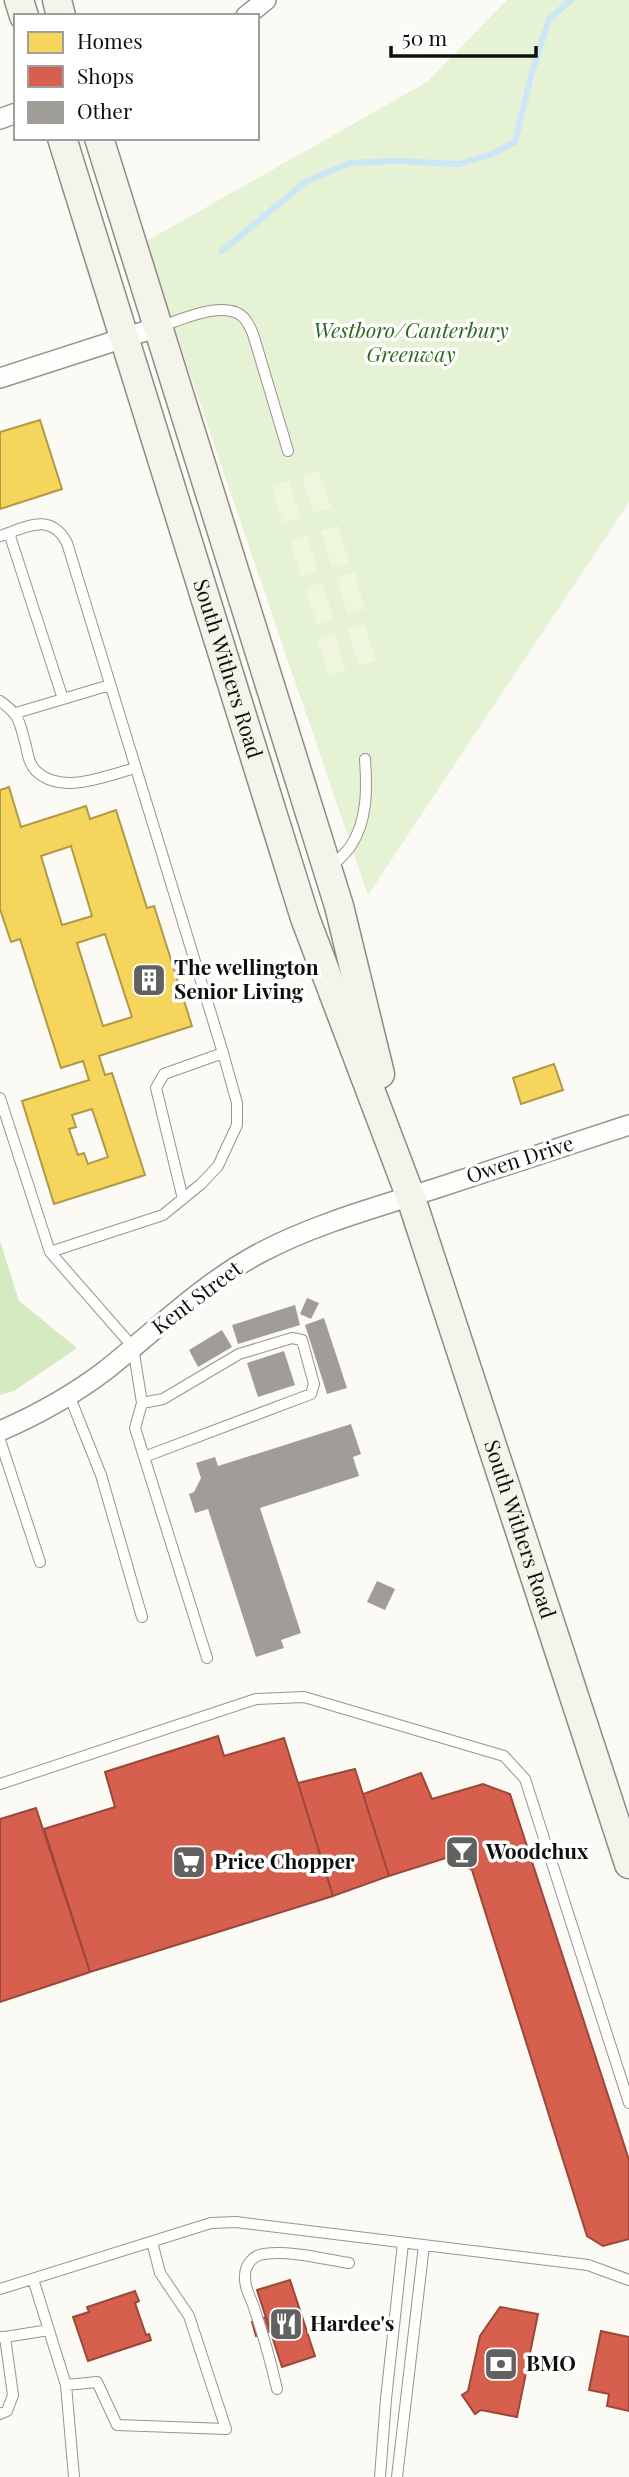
<svg xmlns="http://www.w3.org/2000/svg" width="629" height="2477" viewBox="0 0 629 2477" font-family="'Playfair Display',serif">
  <rect width="100%" height="100%" fill="#fcfaf4"/>
  <path fill="#e5f2d4" d="M 507,0 L 629,0 L 629,502 L 368,895 L 145,242 L 427,82 Z"/>
  <path fill="#d6eac1" d="M 0,1241 L 19,1301 L 77,1348 L 14,1391 L 0,1395 Z"/>
  <path fill="#eff6dd" d="M 319,471 L 331,508 L 314,513 L 302,477 Z
    M 289,481 L 300,517 L 283,523 L 271,486 Z
    M 338,525 L 349,562 L 332,567 L 321,531 Z
    M 307,535 L 318,571 L 301,577 L 290,540 Z
    M 354,572 L 365,609 L 348,614 L 336,578 Z
    M 322,583 L 334,619 L 317,625 L 305,588 Z
    M 365,624 L 376,661 L 359,666 L 348,630 Z
    M 334,634 L 346,671 L 329,676 L 317,639 Z"/>
  <path fill="#f6d55c" stroke="#b19a45" stroke-width="2" fill-rule="evenodd" d="M 40,420 L 62,489 L 0,509 L 0,432 Z
    M 9,787 L 21,827 L 86,806 L 90,819 L 116,810 L 147,908 L 154,906 L 192,1026 L 99,1056 L 105,1075 L 112,1073 L 145,1175 L 54,1204 L 22,1101 L 89,1080 L 83,1061 L 61,1068 L 20,939 L 11,942 L 0,909 L 0,790 ZM 71,846 L 92,916 L 62,925 L 41,856 ZM 105,934 L 132,1017 L 103,1026 L 77,943 ZM 92,1109 L 108,1157 L 88,1164 L 84,1153 L 78,1155 L 69,1129 L 76,1127 L 72,1115 Z
    M 554,1064 L 563,1090 L 521,1104 L 513,1078 Z"/>
  <path fill="#d6604d" stroke="#9a483a" stroke-width="2" d="M 218,1736 L 224,1756 L 284,1738 L 333,1896 L 90,1972 L 44,1829 L 115,1807 L 105,1772 Z
    M 355,1769 L 389,1876 L 333,1896 L 298,1783 Z
    M 421,1773 L 432,1799 L 483,1784 L 510,1794 L 629,2160 L 629,2239 L 603,2246 L 587,2236 L 472,1870 L 449,1857 L 389,1876 L 363,1794 Z
    M 36,1808 L 90,1972 L 0,2002 L 0,1819 Z
    M 290,2280 L 315,2356 L 282,2367 L 257,2290 Z
    M 135,2291 L 139,2301 L 135,2303 L 146,2335 L 149,2334 L 151,2340 L 88,2361 L 73,2317 L 89,2312 L 87,2307 Z
    M 500,2307 L 538,2314 L 517,2417 L 481,2410 L 475,2414 L 462,2395 L 468,2391 L 480,2336 Z
    M 266,2317 L 270,2331 L 256,2336 L 252,2322 Z
    M 601,2331 L 629,2337 L 629,2411 L 607,2406 L 609,2394 L 589,2390 Z"/>
  <g fill="none" stroke-linecap="round" stroke-linejoin="round">
    <path stroke="#cae6f7" stroke-width="6" d="M 222,251 L 305,182 L 350,163 L 395,161 L 459,164 L 492,154 L 515,142 L 532,72 L 549,19 L 571,0"/>
  </g>
  <path fill="#a09d99" d="M 307,1298 L 319,1303 L 311,1319 L 300,1314 Z
    M 295,1305 L 300,1325 L 238,1344 L 232,1325 Z
    M 324,1318 L 347,1388 L 327,1394 L 305,1325 Z
    M 222,1330 L 232,1347 L 198,1367 L 189,1350 Z
    M 284,1351 L 295,1385 L 258,1397 L 247,1363 Z
    M 351,1424 L 361,1454 L 353,1457 L 359,1476 L 260,1508 L 301,1633 L 281,1640 L 284,1648 L 256,1657 L 208,1509 L 195,1513 L 189,1494 L 194,1492 L 201,1478 L 196,1463 L 215,1457 L 218,1466 Z
    M 377,1581 L 395,1589 L 385,1610 L 367,1602 Z"/>
  <g fill="none" stroke-linecap="round" stroke-linejoin="round">
    <g stroke="#969592" stroke-width="12">
      <path id="service" d="M 162,326 C 183,319 228,298 245,319 C 248,323 251,329 253,334 L 288,451
        M 9,533 L 63,699
        M 0,536 C 25,528 50,511 67,543 L 223,1053
        M 0,701 C 21,716 19,722 26,746 C 28,755 29,764 36,771 C 62,796 107,775 136,768
        M 16,713 L 110,685
        M 331,867 C 337,861 345,854 350,847 C 368,821 367,788 365,759
        M 0,1098 L 50,1252 L 133,1347 L 142,1403 L 135,1428 L 207,1658
        M 50,1252 L 163,1215 L 201,1184 L 218,1166 L 237,1125 L 237,1103 L 223,1053 L 164,1074 L 156,1088 L 183,1199
        M 69,1395 L 101,1475 L 142,1617
        M 142,1403 L 163,1399 L 239,1354 L 292,1338 L 302,1340 L 314,1384 L 311,1394 L 144,1457
        M 0,1440 L 40,1562
        M 0,1784 L 256,1699 L 304,1697 L 504,1756 L 525,1779 L 629,2103
        M 33,2279 L 66,2385 L 74,2477
        M 0,2289 L 211,2223 L 236,2222 L 588,2265 L 629,2280
        M 0,2337 L 5,2337 L 13,2395 L 7,2411 L 0,2414
        M 5,2337 L 49,2330
        M 66,2385 L 97,2382 L 117,2425 L 226,2429 L 189,2316 L 160,2273 L 152,2242
        M 277,2389 C 271,2363 264,2337 255,2311 C 252,2299 244,2289 245,2276 C 245,2265 253,2255 264,2254 C 289,2250 324,2259 349,2263
        M 380,2477 L 386,2399 L 403,2243
        M 397,2477 L 424,2245"/>
    </g>
    <g stroke="#969592" stroke-width="22">
      <path id="minor" d="M 246,16 L 266,0
        M 0,119 L 16,113
        M 0,378 L 158,327
        M 0,1431 C 37,1415 73,1395 106,1370 C 156,1330 201,1285 258,1254 C 314,1224 377,1207 437,1188 C 501,1167 565,1146 629,1125"/>
    </g>
    <g stroke="#8c8b89" stroke-width="31">
      <g id="secondary">
        <path d="M 19,0 L 24,16"/>
        <path d="M 57,0 L 61,16"/>
        <path id="s1" d="M 62,138 L 305,918 L 410,1195 L 629,1864"/>
        <path d="M 99,138 L 339,906 L 380,1074"/>
      </g>
    </g>
    <use href="#service" stroke="#fffefd" stroke-width="10"/>
    <use href="#minor" stroke="#fffefd" stroke-width="19"/>
    <use href="#secondary" stroke="#f5f4ea" stroke-width="28"/>
  </g>
  <defs>
    <g id="building-square" transform="scale(1.75)"><rect x="-9" y="-9" width="18" height="18" rx="4" fill="#62615f" stroke="#fff"/><path d="M-4-6H4V6H1V3H-1V6H-4ZM-2.5-4.3h1.7v1.8h-1.7ZM.8-4.3h1.7v1.8H.8ZM-2.5-1h1.7V.8h-1.7ZM.8-1h1.7V.8H.8Z" fill="#fff"/></g>
    <g id="bar-square" transform="scale(1.75)"><rect x="-9" y="-9" width="18" height="18" rx="4" fill="#62615f" stroke="#fff"/><path d="M-6-5H6L.8 .8V4.5H3.5V6h-7V4.5H-.8V.8Z" fill="#fff"/></g>
    <g id="supermarket-square" transform="scale(1.75)"><rect x="-9" y="-9" width="18" height="18" rx="4" fill="#62615f" stroke="#fff"/><path d="M-6-5.5h2.5l.6 2H6L4.5 2H-2.5L-4.4-4H-6ZM-1.5 3.2a1.3 1.3 0 1 0 .1 0ZM3 3.2a1.3 1.3 0 1 0 .1 0Z" fill="#fff"/></g>
    <g id="restaurant-square" transform="scale(1.75)"><rect x="-9" y="-9" width="18" height="18" rx="4" fill="#62615f" stroke="#fff"/><path d="M-5-6h1v4h1v-4h1v4h1v-4h1v5L-1.5 .5V6h-2V.5L-5-1ZM5-6V6H3V1.5H1.5Q1.5-4 5-6Z" fill="#fff"/></g>
    <g id="bank-square" transform="scale(1.75)"><rect x="-9" y="-9" width="18" height="18" rx="4" fill="#62615f" stroke="#fff"/><path d="M-6-4H6V4H-6ZM0-2.3a2.3 2.3 0 1 0 0 4.6a2.3 2.3 0 1 0 0-4.6Z" fill="#fff"/></g>
  </defs>
  <g fill-rule="evenodd">
    <use href="#building-square" x="149" y="980"/>
    <use href="#bar-square" x="462" y="1852"/>
    <use href="#supermarket-square" x="189" y="1862"/>
    <use href="#restaurant-square" x="286" y="2324"/>
    <use href="#bank-square" x="501" y="2364"/>
  </g>
  <g text-anchor="middle" stroke-width="7" stroke-linejoin="round" paint-order="stroke">
    <g font-size="21" font-style="italic" fill="#2d691d" stroke="#fff">
      <text x="411" y="338">Westboro/Canterbury<tspan x="411" dy="24">Greenway</tspan></text>
    </g>
    <g font-size="21" fill="#0f0f0f" stroke="#fff">
      <text dy="7" stroke="none"><textPath href="#s1" startOffset="556">South Withers Road</textPath></text>
      <text transform="translate(520 1160) rotate(-18)" y="7">Owen Drive</text>
      <text transform="translate(197 1298) rotate(-37)" y="7">Kent Street</text>
      <text dy="7" stroke="none"><textPath href="#s1" startOffset="1465">South Withers Road</textPath></text>
    </g>
    <g font-size="21" font-weight="bold" fill="#0f0f0f" stroke="#fff" text-anchor="start">
      <text x="174" y="975">The wellington<tspan x="174" dy="24">Senior Living</tspan></text>
      <text x="486" y="1859">Woodchux</text>
      <text x="214" y="1869">Price Chopper</text>
      <text x="310" y="2331">Hardee's</text>
      <text x="526" y="2371">BMO</text>
    </g>
  </g>
  <rect x="14" y="14" width="245" height="126" fill="#ffffff" stroke="#9f9f9f" stroke-width="2"/>
  <rect x="28" y="32" width="35" height="21" fill="#f6d55c" stroke="#9f9f9f" stroke-width="2"/>
  <text x="77" y="49" font-size="21" fill="#0f0f0f">Homes</text>
  <rect x="28" y="66" width="35" height="21" fill="#d6604d" stroke="#9f9f9f" stroke-width="2"/>
  <text x="77" y="84" font-size="21" fill="#0f0f0f">Shops</text>
  <rect x="28" y="102" width="35" height="21" fill="#a09d99" stroke="#9f9f9f" stroke-width="2"/>
  <text x="77" y="119" font-size="21" fill="#0f0f0f">Other</text>
  <path d="M391 46v10h145v-10" fill="none" stroke="#0f0f0f" stroke-width="3.5"/>
  <text x="402" y="46" font-size="21" fill="#0f0f0f" stroke="#ffffff" stroke-width="5" paint-order="stroke">50 m</text>
</svg>
